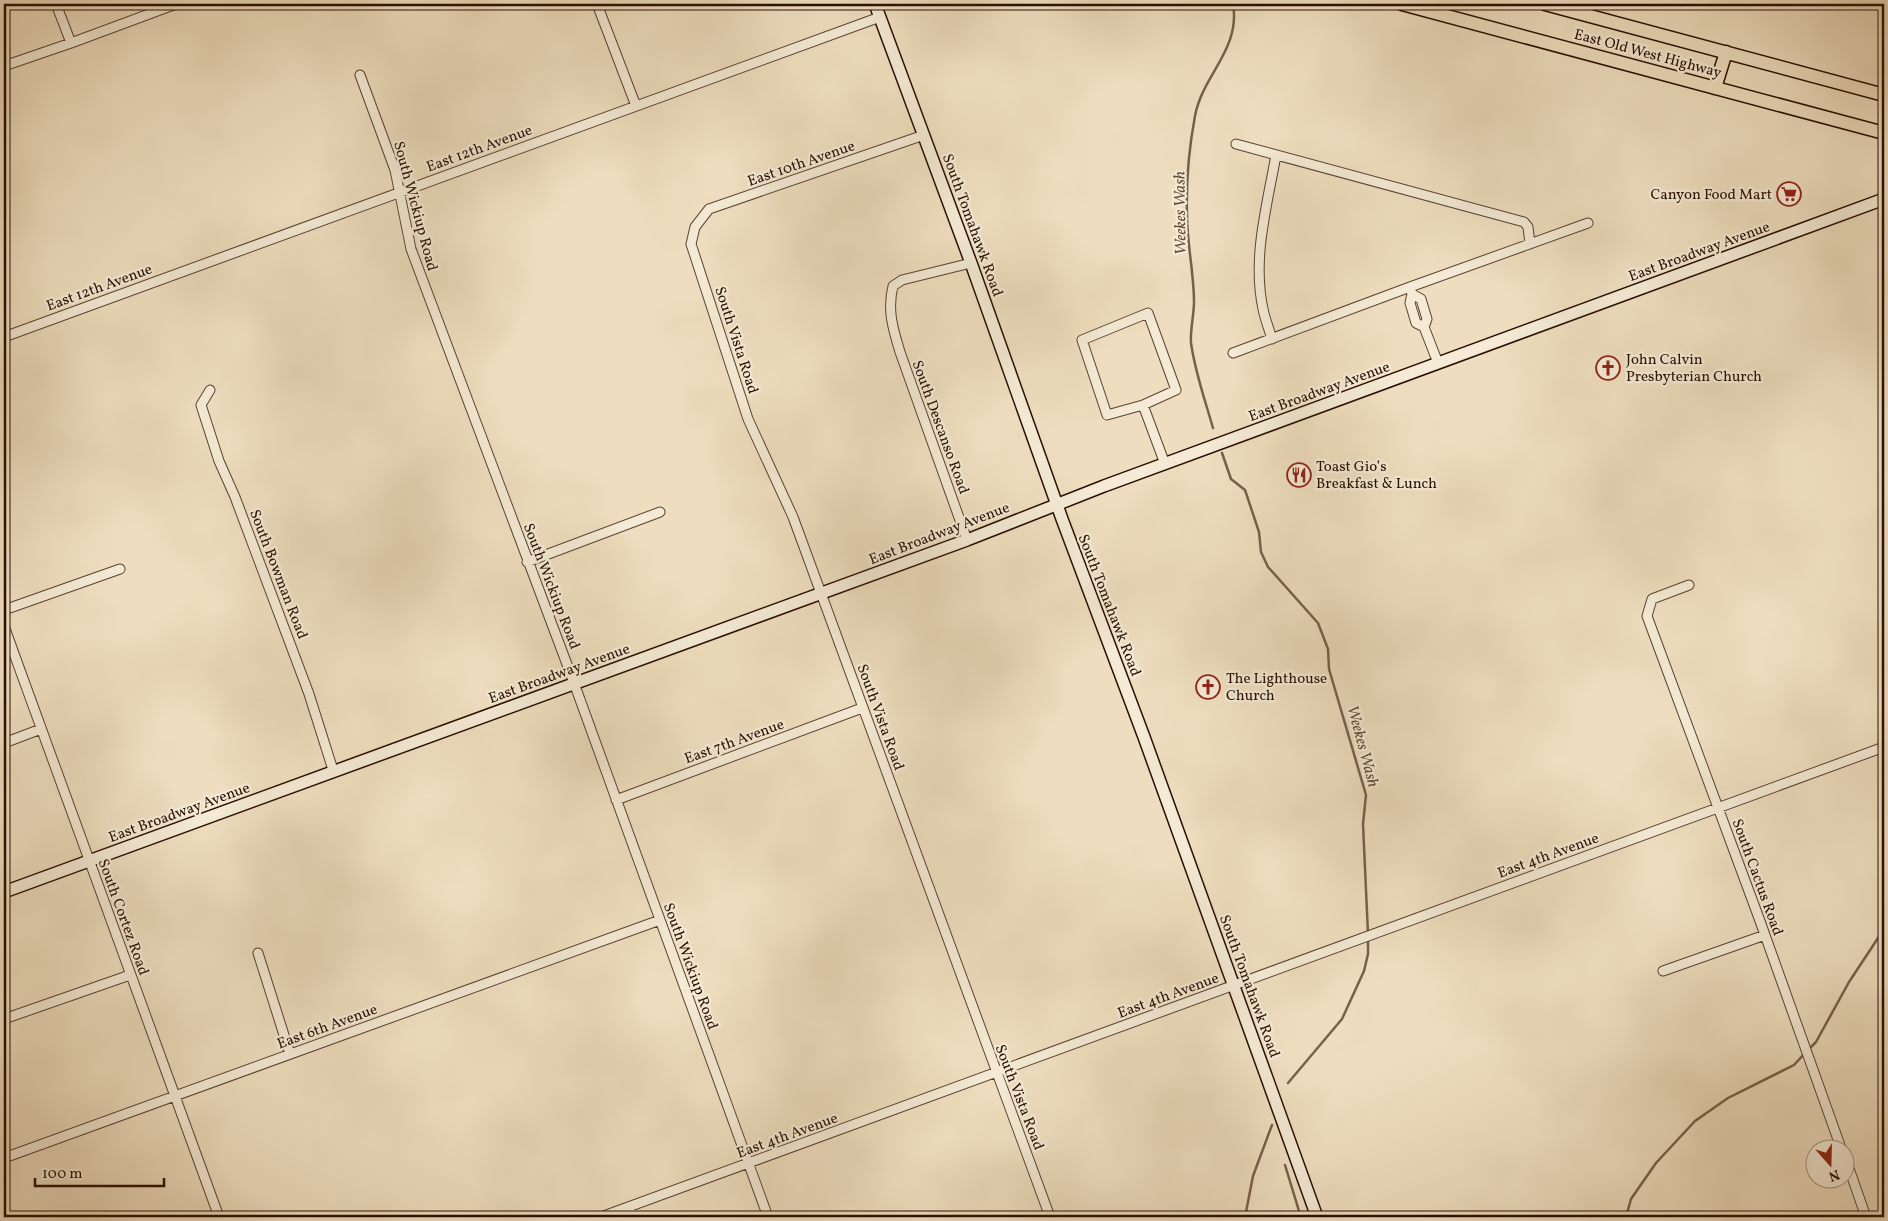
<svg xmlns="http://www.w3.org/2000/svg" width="1888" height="1221" viewBox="0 0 1888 1221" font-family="Vollkorn,serif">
  <rect width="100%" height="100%" fill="#eedebf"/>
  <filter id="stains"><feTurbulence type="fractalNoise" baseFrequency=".004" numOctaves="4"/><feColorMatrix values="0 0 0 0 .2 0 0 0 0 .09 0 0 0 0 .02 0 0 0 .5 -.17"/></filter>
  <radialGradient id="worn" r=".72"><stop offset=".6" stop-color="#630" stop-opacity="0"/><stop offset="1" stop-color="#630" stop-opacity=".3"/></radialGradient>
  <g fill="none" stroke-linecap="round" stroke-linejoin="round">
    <path stroke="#77604c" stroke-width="2.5" d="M 1213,428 C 1205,400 1195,372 1191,343 C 1190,330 1194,315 1194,302 C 1194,273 1187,244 1187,215 C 1186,183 1189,148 1195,116 C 1202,76 1241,49 1233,4
      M 1222,453 L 1231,479 L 1245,490 L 1259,532 L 1261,552 L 1268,567 L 1318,623 L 1328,649 L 1329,669 L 1366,795 L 1363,824 L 1368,934
      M 1809,1049 L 1816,1042 L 1849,982 L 1884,929
      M 1288,1083 L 1342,1019 L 1364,971 L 1368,954 L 1368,939
      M 1285,1165 L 1299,1211 L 1299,1217
      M 1245,1217 L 1253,1176 L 1272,1125
      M 1626,1217 L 1631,1199 L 1656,1163 L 1695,1121 L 1728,1098 L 1794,1065 L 1805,1053"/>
    <g stroke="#5a4230" stroke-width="11">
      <path id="minor" d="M 56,4 L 71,43
        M 597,4 L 636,106
        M 4,66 L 71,43 L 176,4
        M 360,75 L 395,170 L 411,249 L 574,683 L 768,1217
        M 924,135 L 709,209 L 695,227 L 691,244 L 748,419 L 793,517 L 1050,1217
        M 1236,144 L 1524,222 L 1528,227 L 1530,244
        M 1412,294 L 1410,287 L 1588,223
        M 1148,313 L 1176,390 L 1143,405 L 1107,415 L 1082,340 Z
        M 1424,327 L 1416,323 L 1410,303 L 1412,294 L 1421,299 L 1427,319 L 1424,327 L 1438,363
        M 4,337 L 880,17
        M 1272,339 C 1269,329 1265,319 1263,309 C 1252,258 1267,206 1276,155
        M 1233,353 L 1410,287
        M 210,390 L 201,405 L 219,461 L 235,497 L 309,694 L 333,770
        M 1143,405 L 1165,464
        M 967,540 L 900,352 C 893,329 887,310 893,286 L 902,280 L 971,263
        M 527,562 L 660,512
        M 1689,585 L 1652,599 L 1647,616 L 1760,921 L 1841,1148
        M 4,610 L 120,569
        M 4,626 L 219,1217
        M 4,743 L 41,729
        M 616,800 L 862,708
        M 258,953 L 290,1054
        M 1663,971 L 1765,935
        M 4,1019 L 130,975
        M 4,1158 L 660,920
        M 1846,1160 L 1866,1217
        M 629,1207 L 633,1217
        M 601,1217 L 1884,747"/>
    </g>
    <g stroke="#290e00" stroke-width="14">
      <path id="secondary" d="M 875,4 L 971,263 L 1062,519 L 1144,737 L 1317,1217
        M 4,892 L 967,540 L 1104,486 L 1884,199"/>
    </g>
    <g stroke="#290e00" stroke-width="15">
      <path id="primary" d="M 1402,4 L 1884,133
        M 1545,4 L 1884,95
        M 1715,88 L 1726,52"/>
    </g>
    <use href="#minor" stroke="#f4ead5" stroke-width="9"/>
    <use href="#secondary" stroke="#f4ead5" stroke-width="11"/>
    <use href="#primary" stroke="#eedebf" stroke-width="12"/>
  </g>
  <defs>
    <g id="supermarket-ring" transform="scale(1.25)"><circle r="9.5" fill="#f4ead5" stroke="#8f2418" stroke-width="1.5"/><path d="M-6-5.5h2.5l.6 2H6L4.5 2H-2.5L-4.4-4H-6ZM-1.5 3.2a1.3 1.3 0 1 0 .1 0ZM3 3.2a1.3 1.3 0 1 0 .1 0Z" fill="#8f2418"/></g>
    <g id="church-ring" transform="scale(1.25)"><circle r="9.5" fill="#f4ead5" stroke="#8f2418" stroke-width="1.5"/><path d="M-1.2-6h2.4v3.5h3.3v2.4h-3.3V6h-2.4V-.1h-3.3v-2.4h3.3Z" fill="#8f2418"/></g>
    <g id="restaurant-ring" transform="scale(1.25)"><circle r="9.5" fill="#f4ead5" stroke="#8f2418" stroke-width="1.5"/><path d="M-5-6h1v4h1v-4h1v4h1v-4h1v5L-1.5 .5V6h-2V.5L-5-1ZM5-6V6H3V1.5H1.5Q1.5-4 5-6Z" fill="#8f2418"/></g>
  </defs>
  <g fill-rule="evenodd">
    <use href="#supermarket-ring" x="1789" y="194"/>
    <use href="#church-ring" x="1608" y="368"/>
    <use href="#restaurant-ring" x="1299" y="475"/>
    <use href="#church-ring" x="1208" y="687"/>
  </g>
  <g text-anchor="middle" stroke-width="4.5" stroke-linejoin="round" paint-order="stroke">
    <g font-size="15" fill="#290e00" stroke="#f4ead5">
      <text transform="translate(1648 53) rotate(15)" y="5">East Old West Highway</text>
      <text transform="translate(479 148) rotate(-20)" y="5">East 12th Avenue</text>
      <text transform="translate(801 163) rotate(-19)" y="5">East 10th Avenue</text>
      <text transform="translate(416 206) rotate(75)" y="5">South Wickiup Road</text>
      <text transform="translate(973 225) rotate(70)" y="5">South Tomahawk Road</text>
      <text transform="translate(1699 251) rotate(-20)" y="5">East Broadway Avenue</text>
      <text transform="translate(99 287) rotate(-20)" y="5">East 12th Avenue</text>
      <text transform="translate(737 340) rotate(72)" y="5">South Vista Road</text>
      <text transform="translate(1319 391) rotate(-20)" y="5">East Broadway Avenue</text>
      <text transform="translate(941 427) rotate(70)" y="5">South Descanso Road</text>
      <text transform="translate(939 533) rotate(-21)" y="5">East Broadway Avenue</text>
      <text transform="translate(279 574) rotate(69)" y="5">South Bowman Road</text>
      <text transform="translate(552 586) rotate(69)" y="5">South Wickiup Road</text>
      <text transform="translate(1110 605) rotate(69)" y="5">South Tomahawk Road</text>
      <text transform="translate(559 673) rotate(-20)" y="5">East Broadway Avenue</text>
      <text transform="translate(881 717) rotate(70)" y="5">South Vista Road</text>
      <text transform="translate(734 741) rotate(-20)" y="5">East 7th Avenue</text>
      <text transform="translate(179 812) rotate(-20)" y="5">East Broadway Avenue</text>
      <text transform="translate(1548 855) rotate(-20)" y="5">East 4th Avenue</text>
      <text transform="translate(1758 877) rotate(70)" y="5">South Cactus Road</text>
      <text transform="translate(124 917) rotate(70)" y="5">South Cortez Road</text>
      <text transform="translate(691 966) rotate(70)" y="5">South Wickiup Road</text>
      <text transform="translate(1250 986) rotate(70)" y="5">South Tomahawk Road</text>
      <text transform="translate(1168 995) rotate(-20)" y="5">East 4th Avenue</text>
      <text transform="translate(327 1026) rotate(-20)" y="5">East 6th Avenue</text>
      <text transform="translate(1020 1097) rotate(69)" y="5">South Vista Road</text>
      <text transform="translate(787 1135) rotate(-20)" y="5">East 4th Avenue</text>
    </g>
    <g font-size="15" fill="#290e00" stroke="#f4ead5" text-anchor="start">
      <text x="1772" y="199" text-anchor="end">Canyon Food Mart</text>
      <text x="1626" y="364">John Calvin<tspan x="1626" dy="17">Presbyterian Church</tspan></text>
      <text x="1316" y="471">Toast Gio’s<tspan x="1316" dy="17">Breakfast &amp; Lunch</tspan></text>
      <text x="1226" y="683">The Lighthouse<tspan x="1226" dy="17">Church</tspan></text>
    </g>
    <g font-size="16" font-style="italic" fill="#644c39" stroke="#f4ead5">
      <text transform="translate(1179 213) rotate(-91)" y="6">Weekes Wash</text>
      <text transform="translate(1364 746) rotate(75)" y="6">Weekes Wash</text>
    </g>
  </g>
  <rect width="1888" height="1221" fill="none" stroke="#eedebf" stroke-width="20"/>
  <rect x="5" y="5" width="1878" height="1211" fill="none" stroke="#290e00" stroke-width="2.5"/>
  <rect x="10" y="10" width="1868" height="1201" fill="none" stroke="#290e00"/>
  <g transform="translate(1830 1164) rotate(160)"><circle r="24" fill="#f4ead5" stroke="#a39280"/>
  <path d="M0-4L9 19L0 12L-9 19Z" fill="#8f2418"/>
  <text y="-8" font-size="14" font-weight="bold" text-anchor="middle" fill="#290e00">N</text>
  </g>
  <path d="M35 1178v8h129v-8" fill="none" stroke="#290e00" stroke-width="2.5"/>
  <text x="42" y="1178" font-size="15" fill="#290e00" stroke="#f4ead5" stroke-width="4" paint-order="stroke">100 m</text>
  <rect width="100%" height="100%" filter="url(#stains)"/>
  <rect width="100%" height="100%" fill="url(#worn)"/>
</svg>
